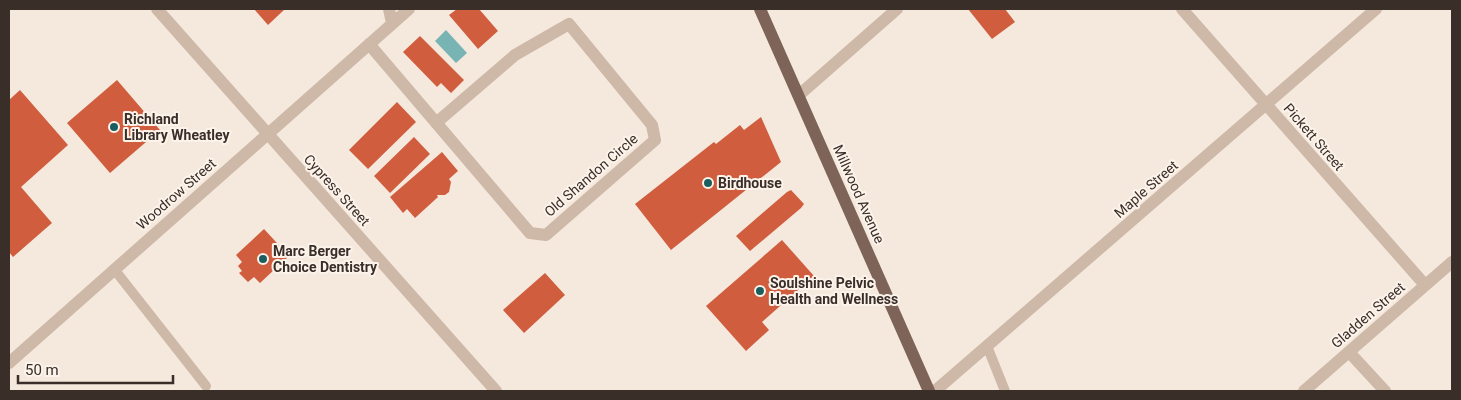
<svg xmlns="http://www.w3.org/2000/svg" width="1461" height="400" viewBox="0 0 1461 400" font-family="Roboto,sans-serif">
  <rect width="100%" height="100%" fill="#f5e9dd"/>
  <path fill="#79b4b5" d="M 446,30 L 467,53 L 456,63 L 435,41 Z"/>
  <path fill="#d15d3f" d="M 254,9 L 285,9 L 268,25 Z
    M 457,9 L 479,9 L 498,31 L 478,49 L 449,15 Z
    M 968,9 L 1005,9 L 1015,22 L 992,39 Z
    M 420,36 L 464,80 L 451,93 L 441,83 L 437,87 L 403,52 Z
    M 117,80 L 160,130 L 110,173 L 67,123 Z
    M 20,90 L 68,145 L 21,187 L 52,223 L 13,257 L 9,252 L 9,100 Z
    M 397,102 L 416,122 L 368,169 L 349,150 Z
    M 761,117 L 781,162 L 671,250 L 635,204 L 714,142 L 716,144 L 740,125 L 744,130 Z
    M 414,137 L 430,154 L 390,193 L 374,176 Z
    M 442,152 L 458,171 L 449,179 L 451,182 L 449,192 L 445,195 L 437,195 L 438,197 L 415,218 L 407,209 L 403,213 L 390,197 Z
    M 791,190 L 804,204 L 801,208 L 750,251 L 736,236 L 787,192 Z
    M 264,229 L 289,256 L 260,283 L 254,277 L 248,282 L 239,273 L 242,271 L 238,266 L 242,262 L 236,255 Z
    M 782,240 L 814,276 L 762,322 L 769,330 L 746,351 L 706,306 Z
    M 545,273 L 565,295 L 524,333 L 503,310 Z"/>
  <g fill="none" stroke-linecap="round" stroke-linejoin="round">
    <path stroke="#ceb8a8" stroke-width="10" d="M 114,269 L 206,386
      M 987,346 L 1005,391"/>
    <path stroke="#ceb8a8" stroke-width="12" d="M 157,9 L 496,391
      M 389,9 L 392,23
      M 1182,9 L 1425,285
      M 369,44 C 423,107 476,170 530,233 L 546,235 L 655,140 L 652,125 L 569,24 L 515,55 L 436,123
      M 799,95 L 897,9
      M 1349,352 L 1385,391
      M 9,363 L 409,9
      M 935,391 L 1376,9
      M 1304,391 L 1452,262"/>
    <path stroke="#7e6358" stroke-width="12" d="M 760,9 L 929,391"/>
  </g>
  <g fill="#1a5e60" stroke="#fcf3ea" stroke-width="2">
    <circle cx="114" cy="127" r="5"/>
    <circle cx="708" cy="183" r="5"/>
    <circle cx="263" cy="259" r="5"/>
    <circle cx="760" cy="291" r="5"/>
  </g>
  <g text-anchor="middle" stroke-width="4" stroke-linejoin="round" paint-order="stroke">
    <g font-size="14" font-weight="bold" fill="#3a2e29" stroke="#fcf3ea" text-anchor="start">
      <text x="124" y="124">Richland<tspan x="124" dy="16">Library Wheatley</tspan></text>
      <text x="718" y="188">Birdhouse</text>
      <text x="273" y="256">Marc Berger<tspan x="273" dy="16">Choice Dentistry</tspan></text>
      <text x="770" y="288">Soulshine Pelvic<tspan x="770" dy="16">Health and Wellness</tspan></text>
    </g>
    <g font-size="14" fill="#3a2e29" stroke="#fcf3ea">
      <text transform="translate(1314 137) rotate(49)" y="5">Pickett Street</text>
      <text transform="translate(591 175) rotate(-41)" y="5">Old Shandon Circle</text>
      <text transform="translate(1146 189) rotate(-41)" y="5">Maple Street</text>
      <text transform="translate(337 190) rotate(48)" y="5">Cypress Street</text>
      <text transform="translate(176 194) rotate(-41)" y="5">Woodrow Street</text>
      <text transform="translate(859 194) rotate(66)" y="5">Millwood Avenue</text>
      <text transform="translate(1368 315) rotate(-41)" y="5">Gladden Street</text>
    </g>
  </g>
  <rect width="1461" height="400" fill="none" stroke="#3a2e29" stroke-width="20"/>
  <path d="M18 375v8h155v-8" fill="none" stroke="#3a2e29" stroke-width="2.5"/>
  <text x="25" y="375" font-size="15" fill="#3a2e29" stroke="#fcf3ea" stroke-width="4" paint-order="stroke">50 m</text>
</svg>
